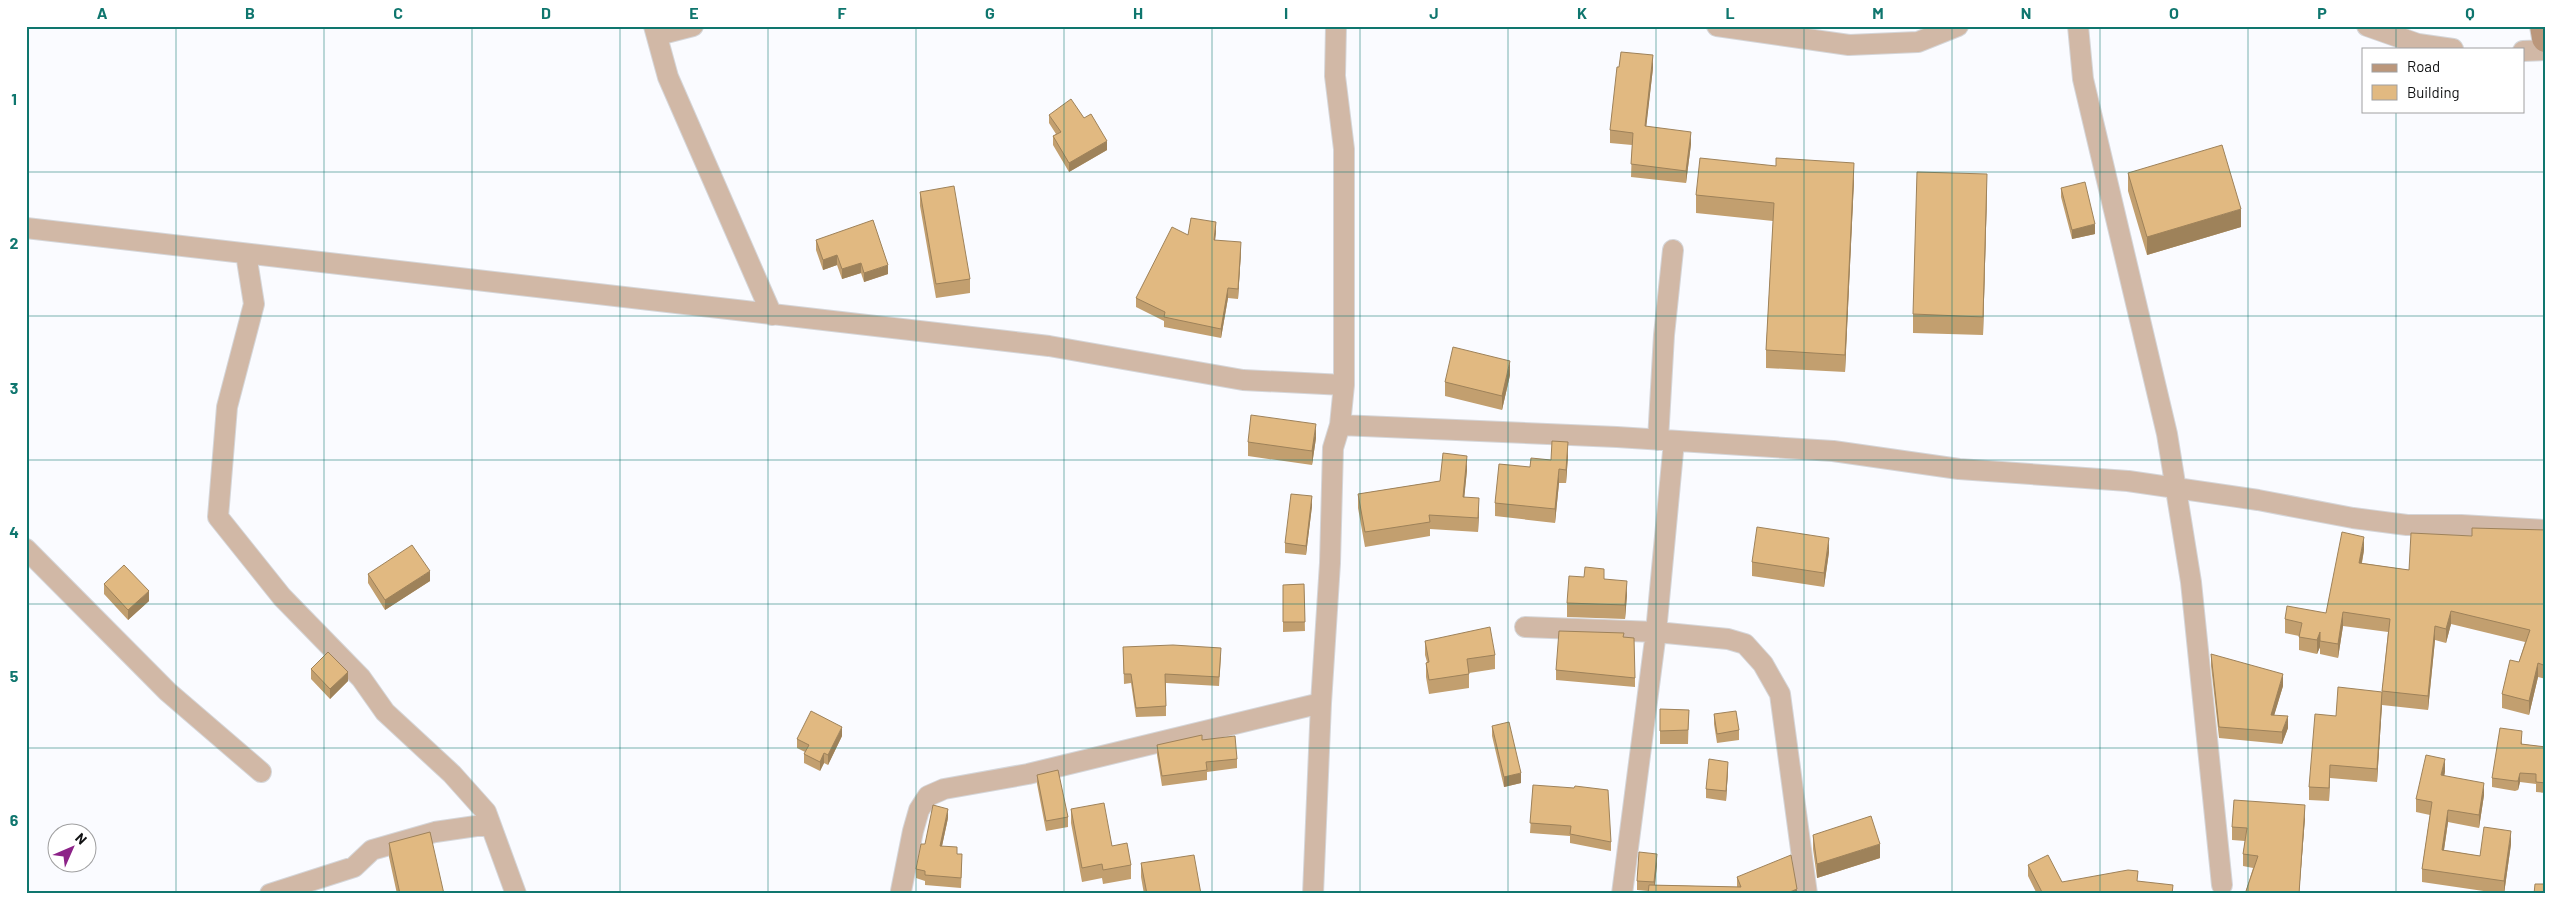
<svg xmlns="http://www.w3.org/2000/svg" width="2572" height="920" viewBox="0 0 2572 920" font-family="Barlow,sans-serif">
  <rect width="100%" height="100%" fill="#fafbff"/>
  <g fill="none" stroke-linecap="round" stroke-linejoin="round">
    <g stroke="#d5d6d9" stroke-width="22">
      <path id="minor" d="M 654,26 L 668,77 L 772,315
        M 1717,26 L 1849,45 L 1918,42 L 1958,26
        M 2078,26 L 2083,79 L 2167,434 L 2191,582 L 2222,885
        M 2367,26 L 2418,44 L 2453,49
        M 658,35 L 693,26
        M 2523,51 L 2546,50
        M 26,228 L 1049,346 L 1243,380 L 1344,385
        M 246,254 L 254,304 L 227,407 L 218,517 L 282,597 L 361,678 L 385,712 L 452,774 L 486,812 L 516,894
        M 1340,425 L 1617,437 L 1833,451 L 1959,469 L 2128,481 L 2258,500 L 2353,518 L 2407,525 L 2461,525 L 2546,530
        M 1658,440 L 1664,335 L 1673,250
        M 26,549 L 168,692 L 261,772
        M 1525,627 L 1656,632 L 1728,639 L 1745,644 L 1763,664 L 1780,694 L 1807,894
        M 901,891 L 913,831 L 919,810 L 928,796 L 944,789 L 1028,774 L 1321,703
        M 270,894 L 354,867 L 372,850 L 435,832 L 490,824
        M 1313,894 L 1321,703 L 1330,563 L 1333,448 L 1340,425 L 1344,385 L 1344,149 L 1335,76 L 1336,26
        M 1622,894 L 1656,632 L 1674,441"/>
    </g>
    <g stroke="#d5d6d9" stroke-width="30">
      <path id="secondary" d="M 2544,26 L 2546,38"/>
    </g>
    <use href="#minor" stroke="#d1b8a6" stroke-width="20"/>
    <use href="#secondary" stroke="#bb977b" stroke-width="28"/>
  </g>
  <path fill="#c29f6f" d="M 1653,68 L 1646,126 L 1691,144 L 1686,183 L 1631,177 L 1632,145 L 1610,143 L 1610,130 Z
    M 1049,115 L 1084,118 L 1107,150 L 1069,172 L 1053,145 L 1053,136 L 1056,134 L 1049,123 Z
    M 2128,173 L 2241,227 L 2147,255 L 2128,191 Z
    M 1854,180 L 1845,372 L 1766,368 L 1766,350 L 1773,221 L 1696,213 L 1696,195 Z
    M 2061,188 L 2095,234 L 2072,239 L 2061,197 Z
    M 920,192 L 970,279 L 970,293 L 936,298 L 920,206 Z
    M 1987,193 L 1983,335 L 1913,333 L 1913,314 Z
    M 1216,232 L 1215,240 L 1241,252 L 1238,299 L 1228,298 L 1221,338 L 1164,327 L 1164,321 L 1136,307 L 1136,298 Z
    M 816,240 L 888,274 L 864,282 L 861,273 L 842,279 L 837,265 L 823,270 L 816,250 Z
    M 1510,375 L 1502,410 L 1445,396 L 1445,382 Z
    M 1316,438 L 1312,465 L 1248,456 L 1248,442 Z
    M 1568,456 L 1566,483 L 1559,483 L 1555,523 L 1495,516 L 1495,503 L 1530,467 Z
    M 1467,470 L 1464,497 L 1479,512 L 1478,532 L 1430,529 L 1430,536 L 1365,547 L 1358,508 L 1358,494 L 1440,481 Z
    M 1312,506 L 1306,555 L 1285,553 L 1285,543 Z
    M 2546,530 L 2546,679 L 2538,677 L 2529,715 L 2502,708 L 2502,694 L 2519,662 L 2525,642 L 2451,624 L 2446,643 L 2435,640 L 2428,710 L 2382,705 L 2377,782 L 2330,778 L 2329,801 L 2309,800 L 2309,787 L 2336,716 L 2382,692 L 2388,632 L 2343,626 L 2338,658 L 2320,654 L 2320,647 L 2317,654 L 2299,650 L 2299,636 L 2285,633 L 2285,619 L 2326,613 L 2364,550 L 2362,563 L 2409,570 L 2472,536 Z
    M 1829,552 L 1824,587 L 1752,576 L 1752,562 Z
    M 368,574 L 430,581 L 385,610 L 368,583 Z
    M 1584,577 L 1604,579 L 1627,595 L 1625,619 L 1567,617 L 1567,603 Z
    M 104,584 L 149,601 L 128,620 L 104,594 Z
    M 1304,584 L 1305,631 L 1283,632 L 1283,585 Z
    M 1624,637 L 1635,678 L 1635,687 L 1556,680 L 1556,670 Z
    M 1425,641 L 1495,655 L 1495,669 L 1469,673 L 1469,688 L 1429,694 L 1426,677 L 1426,663 L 1427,662 L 1425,655 Z
    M 1123,647 L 1221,657 L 1219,686 L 1166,683 L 1166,716 L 1136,717 L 1131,683 L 1124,684 Z
    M 2211,654 L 2283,686 L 2274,715 L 2288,728 L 2282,744 L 2219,738 L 2211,666 Z
    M 311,669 L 348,681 L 330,699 L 311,679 Z
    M 1660,709 L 1689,710 L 1688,744 L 1660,744 Z
    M 1714,714 L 1739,730 L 1739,740 L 1717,743 L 1714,724 Z
    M 1492,726 L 1521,783 L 1504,787 L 1492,736 Z
    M 842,736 L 828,765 L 824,763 L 820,771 L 804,763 L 804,754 L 805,752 L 797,748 L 797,739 Z
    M 1202,740 L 1237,759 L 1237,768 L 1207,772 L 1207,780 L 1162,786 L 1157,755 L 1157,745 Z
    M 2522,741 L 2522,744 L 2546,747 L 2546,793 L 2536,792 L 2536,784 L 2520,782 L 2518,790 L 2515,791 L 2492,787 L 2492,778 Z
    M 1728,771 L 1726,801 L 1706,798 L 1706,789 Z
    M 2445,772 L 2444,776 L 2484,795 L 2479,828 L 2448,822 L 2444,850 L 2480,856 L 2511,844 L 2504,894 L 2422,882 L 2422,869 L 2430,815 L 2416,812 L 2416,799 Z
    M 1037,775 L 1068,817 L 1068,827 L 1046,831 L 1037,784 Z
    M 1533,785 L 1611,842 L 1611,851 L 1570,843 L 1570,836 L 1530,833 Z
    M 1071,809 L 1112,846 L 1131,865 L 1131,879 L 1103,884 L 1102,878 L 1082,882 L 1071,823 Z
    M 948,818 L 942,846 L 957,854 L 962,864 L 961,888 L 925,885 L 925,881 L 916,878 L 916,869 L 925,844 Z
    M 2305,818 L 2299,894 L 2245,894 L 2253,868 L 2243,866 L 2243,854 L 2245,841 L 2232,840 L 2232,827 Z
    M 1813,835 L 1880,858 L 1817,878 L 1813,849 Z
    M 389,843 L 444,894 L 397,894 L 389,857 Z
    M 1141,863 L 1201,894 L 1144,894 L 1141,877 Z
    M 1657,864 L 1655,885 L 1737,887 L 1737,877 L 1797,894 L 1648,891 L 1637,890 L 1637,881 Z
    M 2028,865 L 2062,882 L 2138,881 L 2173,894 L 2037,894 L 2028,876 Z"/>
  <path fill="#9e825a" d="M 1653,55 L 1653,68 L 1645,138 L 1645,126 Z
    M 1691,132 L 1691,144 L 1686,183 L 1686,171 Z
    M 1107,141 L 1107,150 L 1069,172 L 1069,163 Z
    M 1854,163 L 1854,180 L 1845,372 L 1845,355 Z
    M 1987,174 L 1987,193 L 1983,335 L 1983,317 Z
    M 2241,209 L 2241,227 L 2147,255 L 2147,237 Z
    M 1216,222 L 1216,232 L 1214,249 L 1214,240 Z
    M 2095,224 L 2095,234 L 2072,239 L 2072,230 Z
    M 1241,242 L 1241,252 L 1238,299 L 1238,289 Z
    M 837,255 L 837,265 L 823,270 L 823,260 Z
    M 861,263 L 861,273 L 842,279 L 842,269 Z
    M 888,265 L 888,274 L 864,282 L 864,273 Z
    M 1228,288 L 1228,298 L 1221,338 L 1221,329 Z
    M 1510,361 L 1510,375 L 1502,410 L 1502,396 Z
    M 1316,424 L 1316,438 L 1312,465 L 1312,451 Z
    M 1568,442 L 1568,456 L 1566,483 L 1566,470 Z
    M 1467,456 L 1467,470 L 1463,511 L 1463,497 Z
    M 1559,469 L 1559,483 L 1555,523 L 1555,509 Z
    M 1312,496 L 1312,506 L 1306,555 L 1306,546 Z
    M 1479,498 L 1479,512 L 1478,532 L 1478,518 Z
    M 2364,537 L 2364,550 L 2359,577 L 2359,563 Z
    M 1829,538 L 1829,552 L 1824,587 L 1824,573 Z
    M 430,571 L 430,581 L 385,610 L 385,600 Z
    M 1627,581 L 1627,595 L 1625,619 L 1625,605 Z
    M 149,591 L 149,601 L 128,620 L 128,610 Z
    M 2451,611 L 2451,624 L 2446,643 L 2446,629 Z
    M 2343,612 L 2343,626 L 2338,658 L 2338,644 Z
    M 2435,626 L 2435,640 L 2428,710 L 2428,696 Z
    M 2320,632 L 2320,647 L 2317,654 L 2317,640 Z
    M 2538,663 L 2538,677 L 2529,715 L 2529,701 Z
    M 348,672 L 348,681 L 330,699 L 330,689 Z
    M 2283,674 L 2283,686 L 2271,726 L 2271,715 Z
    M 2382,692 L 2382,705 L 2377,782 L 2377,769 Z
    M 2288,716 L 2288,728 L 2282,744 L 2282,732 Z
    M 842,727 L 842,736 L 828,765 L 828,755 Z
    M 824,753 L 824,763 L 820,771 L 820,762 Z
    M 2445,759 L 2445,772 L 2441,788 L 2441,775 Z
    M 1728,762 L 1728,771 L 1726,801 L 1726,791 Z
    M 2330,765 L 2330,778 L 2329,801 L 2329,788 Z
    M 1521,773 L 1521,783 L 1504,787 L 1504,777 Z
    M 2520,773 L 2520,782 L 2518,790 L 2518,781 Z
    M 2484,783 L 2484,795 L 2479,828 L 2479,815 Z
    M 2305,805 L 2305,818 L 2299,894 Z
    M 948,809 L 948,818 L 940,855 L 940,846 Z
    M 2448,810 L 2448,822 L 2442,863 L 2442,850 Z
    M 2511,831 L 2511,844 L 2504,894 L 2504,881 Z
    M 1880,844 L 1880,858 L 1817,878 L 1817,864 Z
    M 1657,854 L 1657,864 L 1654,892 L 1654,882 Z
    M 1797,889 L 1797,894 L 1785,894 Z"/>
  <path fill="#e1b981" stroke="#9e825a" d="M 1621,52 L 1653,55 L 1645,126 L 1691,132 L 1686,171 L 1631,164 L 1633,133 L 1610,130 L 1617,67 L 1619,67 Z
    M 1071,99 L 1084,118 L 1091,114 L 1107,141 L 1069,163 L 1053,136 L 1061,132 L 1049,115 Z
    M 2222,145 L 2241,209 L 2147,237 L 2128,173 Z
    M 1700,158 L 1776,166 L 1776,158 L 1854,163 L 1845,355 L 1766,350 L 1774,203 L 1696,195 Z
    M 1917,172 L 1987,174 L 1983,317 L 1913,314 Z
    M 2085,182 L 2095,224 L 2072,230 L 2061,188 Z
    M 954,186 L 970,279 L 936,284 L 920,192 Z
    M 1191,218 L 1216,222 L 1214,240 L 1241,242 L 1238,289 L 1228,288 L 1221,329 L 1164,317 L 1165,312 L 1136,298 L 1172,227 L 1188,235 Z
    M 873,220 L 888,265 L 864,273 L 861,263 L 842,269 L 837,255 L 823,260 L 816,240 Z
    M 1453,347 L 1510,361 L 1502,396 L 1445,382 Z
    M 1251,415 L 1316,424 L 1312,451 L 1248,442 Z
    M 1552,441 L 1568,442 L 1566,470 L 1559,469 L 1555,509 L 1495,503 L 1499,464 L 1530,467 L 1531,458 L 1551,460 Z
    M 1443,453 L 1467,456 L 1463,497 L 1479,498 L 1478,518 L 1429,515 L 1430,522 L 1365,532 L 1358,494 L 1440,481 Z
    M 1291,494 L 1312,496 L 1306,546 L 1285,543 Z
    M 1757,527 L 1829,538 L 1824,573 L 1752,562 Z
    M 2472,528 L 2546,530 L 2546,666 L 2538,663 L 2529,701 L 2502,694 L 2510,660 L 2519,662 L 2530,630 L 2451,611 L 2446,629 L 2435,626 L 2428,696 L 2382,691 L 2390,619 L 2343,612 L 2338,644 L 2320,641 L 2320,632 L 2317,640 L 2299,637 L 2302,623 L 2285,619 L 2287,606 L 2326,613 L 2342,532 L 2364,537 L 2359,563 L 2409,570 L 2411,533 L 2472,536 Z
    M 412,545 L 430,571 L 385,600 L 368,574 Z
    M 124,565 L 149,591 L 128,610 L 104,584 Z
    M 1585,567 L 1604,569 L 1604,579 L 1627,581 L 1625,605 L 1567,603 L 1569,576 L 1584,577 Z
    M 1304,584 L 1305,622 L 1283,622 L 1283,585 Z
    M 1490,627 L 1495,655 L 1467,659 L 1469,674 L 1429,680 L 1426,663 L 1429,662 L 1425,641 Z
    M 1559,631 L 1624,633 L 1623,637 L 1634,638 L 1635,678 L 1556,670 Z
    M 1173,645 L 1221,648 L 1219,677 L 1165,674 L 1166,706 L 1136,708 L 1131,674 L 1124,674 L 1123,647 Z
    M 328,652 L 348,672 L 330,689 L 311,669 Z
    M 2211,654 L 2283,674 L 2271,715 L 2288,716 L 2282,732 L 2219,727 Z
    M 2338,687 L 2382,692 L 2377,769 L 2330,765 L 2329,788 L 2309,787 L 2315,714 L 2336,716 Z
    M 1660,709 L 1689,710 L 1688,730 L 1660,731 Z
    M 811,711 L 842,727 L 828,755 L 824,753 L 820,762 L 804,754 L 809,745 L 797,739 Z
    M 1736,711 L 1739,730 L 1717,734 L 1714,714 Z
    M 1509,722 L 1521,773 L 1504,777 L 1492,726 Z
    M 2500,728 L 2522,731 L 2521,744 L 2546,747 L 2546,783 L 2536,782 L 2536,774 L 2520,773 L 2518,781 L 2515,781 L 2492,778 Z
    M 1202,735 L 1202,740 L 1235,736 L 1237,759 L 1206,762 L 1207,770 L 1162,776 L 1157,745 Z
    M 2426,755 L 2445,759 L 2441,775 L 2484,783 L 2479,815 L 2448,810 L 2442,850 L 2480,856 L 2484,827 L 2511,831 L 2504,881 L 2422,869 L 2432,802 L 2416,799 Z
    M 1709,759 L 1728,762 L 1726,791 L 1706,789 Z
    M 1058,770 L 1068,817 L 1046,821 L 1037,775 Z
    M 1533,785 L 1574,788 L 1575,786 L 1608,790 L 1611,842 L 1570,834 L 1571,826 L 1530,823 Z
    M 2234,800 L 2305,805 L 2299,894 L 2245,894 L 2258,856 L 2243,854 L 2247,828 L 2232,827 Z
    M 1104,803 L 1112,846 L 1127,843 L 1131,865 L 1103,870 L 1102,864 L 1082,868 L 1071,809 Z
    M 933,805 L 948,809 L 940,846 L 957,847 L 957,854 L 962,854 L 961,878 L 925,875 L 925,871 L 916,869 L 921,844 L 925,844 Z
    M 1871,816 L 1880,844 L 1817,864 L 1813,835 Z
    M 430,832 L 444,894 L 400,894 L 389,843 Z
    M 1639,852 L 1657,854 L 1654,882 L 1637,881 Z
    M 1194,855 L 1201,894 L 1147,894 L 1141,863 Z
    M 1791,855 L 1797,889 L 1785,894 L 1648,894 L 1649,885 L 1741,887 L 1737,877 Z
    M 2048,855 L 2062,882 L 2128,870 L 2138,871 L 2137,881 L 2173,885 L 2172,894 L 2043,894 L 2028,865 Z
    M 2546,875 L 2546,894 L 2534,894 L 2535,884 L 2545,884 Z"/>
  <path fill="none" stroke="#0f766e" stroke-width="1" stroke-opacity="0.55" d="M 176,26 L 176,894M 324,26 L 324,894M 472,26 L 472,894M 620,26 L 620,894M 768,26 L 768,894M 916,26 L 916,894M 1064,26 L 1064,894M 1212,26 L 1212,894M 1360,26 L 1360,894M 1508,26 L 1508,894M 1656,26 L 1656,894M 1804,26 L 1804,894M 1952,26 L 1952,894M 2100,26 L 2100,894M 2248,26 L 2248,894M 2396,26 L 2396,49M 2396,111 L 2396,894M 26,172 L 2546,172M 26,316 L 2546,316M 26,460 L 2546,460M 26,604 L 2546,604M 26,748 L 2546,748"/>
  <rect width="2572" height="920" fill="none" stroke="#ffffff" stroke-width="55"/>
  <rect x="2362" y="48" width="162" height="65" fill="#ffffff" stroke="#a0a0a1"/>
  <rect x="2372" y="64" width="25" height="8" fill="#bb977b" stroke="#a0a0a1"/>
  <text x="2407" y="72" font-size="15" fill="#111213">Road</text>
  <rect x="2372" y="85" width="25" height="15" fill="#e1b981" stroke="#a0a0a1"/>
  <text x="2407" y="98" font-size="15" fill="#111213">Building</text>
  <g transform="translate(72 848) rotate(45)"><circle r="24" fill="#ffffff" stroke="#a0a0a1"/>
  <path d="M0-4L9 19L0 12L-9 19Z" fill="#8c2288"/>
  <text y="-8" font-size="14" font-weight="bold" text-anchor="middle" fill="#111213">N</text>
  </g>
  <rect x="28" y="28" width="2516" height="864" fill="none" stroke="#0f766e" stroke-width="2"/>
  <g font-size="16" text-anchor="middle" font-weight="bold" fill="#0f766e">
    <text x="102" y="19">A</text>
    <text x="250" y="19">B</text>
    <text x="398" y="19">C</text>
    <text x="546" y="19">D</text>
    <text x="694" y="19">E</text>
    <text x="842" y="19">F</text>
    <text x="990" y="19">G</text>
    <text x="1138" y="19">H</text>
    <text x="1286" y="19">I</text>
    <text x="1434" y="19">J</text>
    <text x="1582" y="19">K</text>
    <text x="1730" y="19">L</text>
    <text x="1878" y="19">M</text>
    <text x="2026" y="19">N</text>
    <text x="2174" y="19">O</text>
    <text x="2322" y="19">P</text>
    <text x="2470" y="19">Q</text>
    <text x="14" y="105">1</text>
    <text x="14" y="249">2</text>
    <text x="14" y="394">3</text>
    <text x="14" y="538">4</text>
    <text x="14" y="682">5</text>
    <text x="14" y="826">6</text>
  </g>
</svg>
